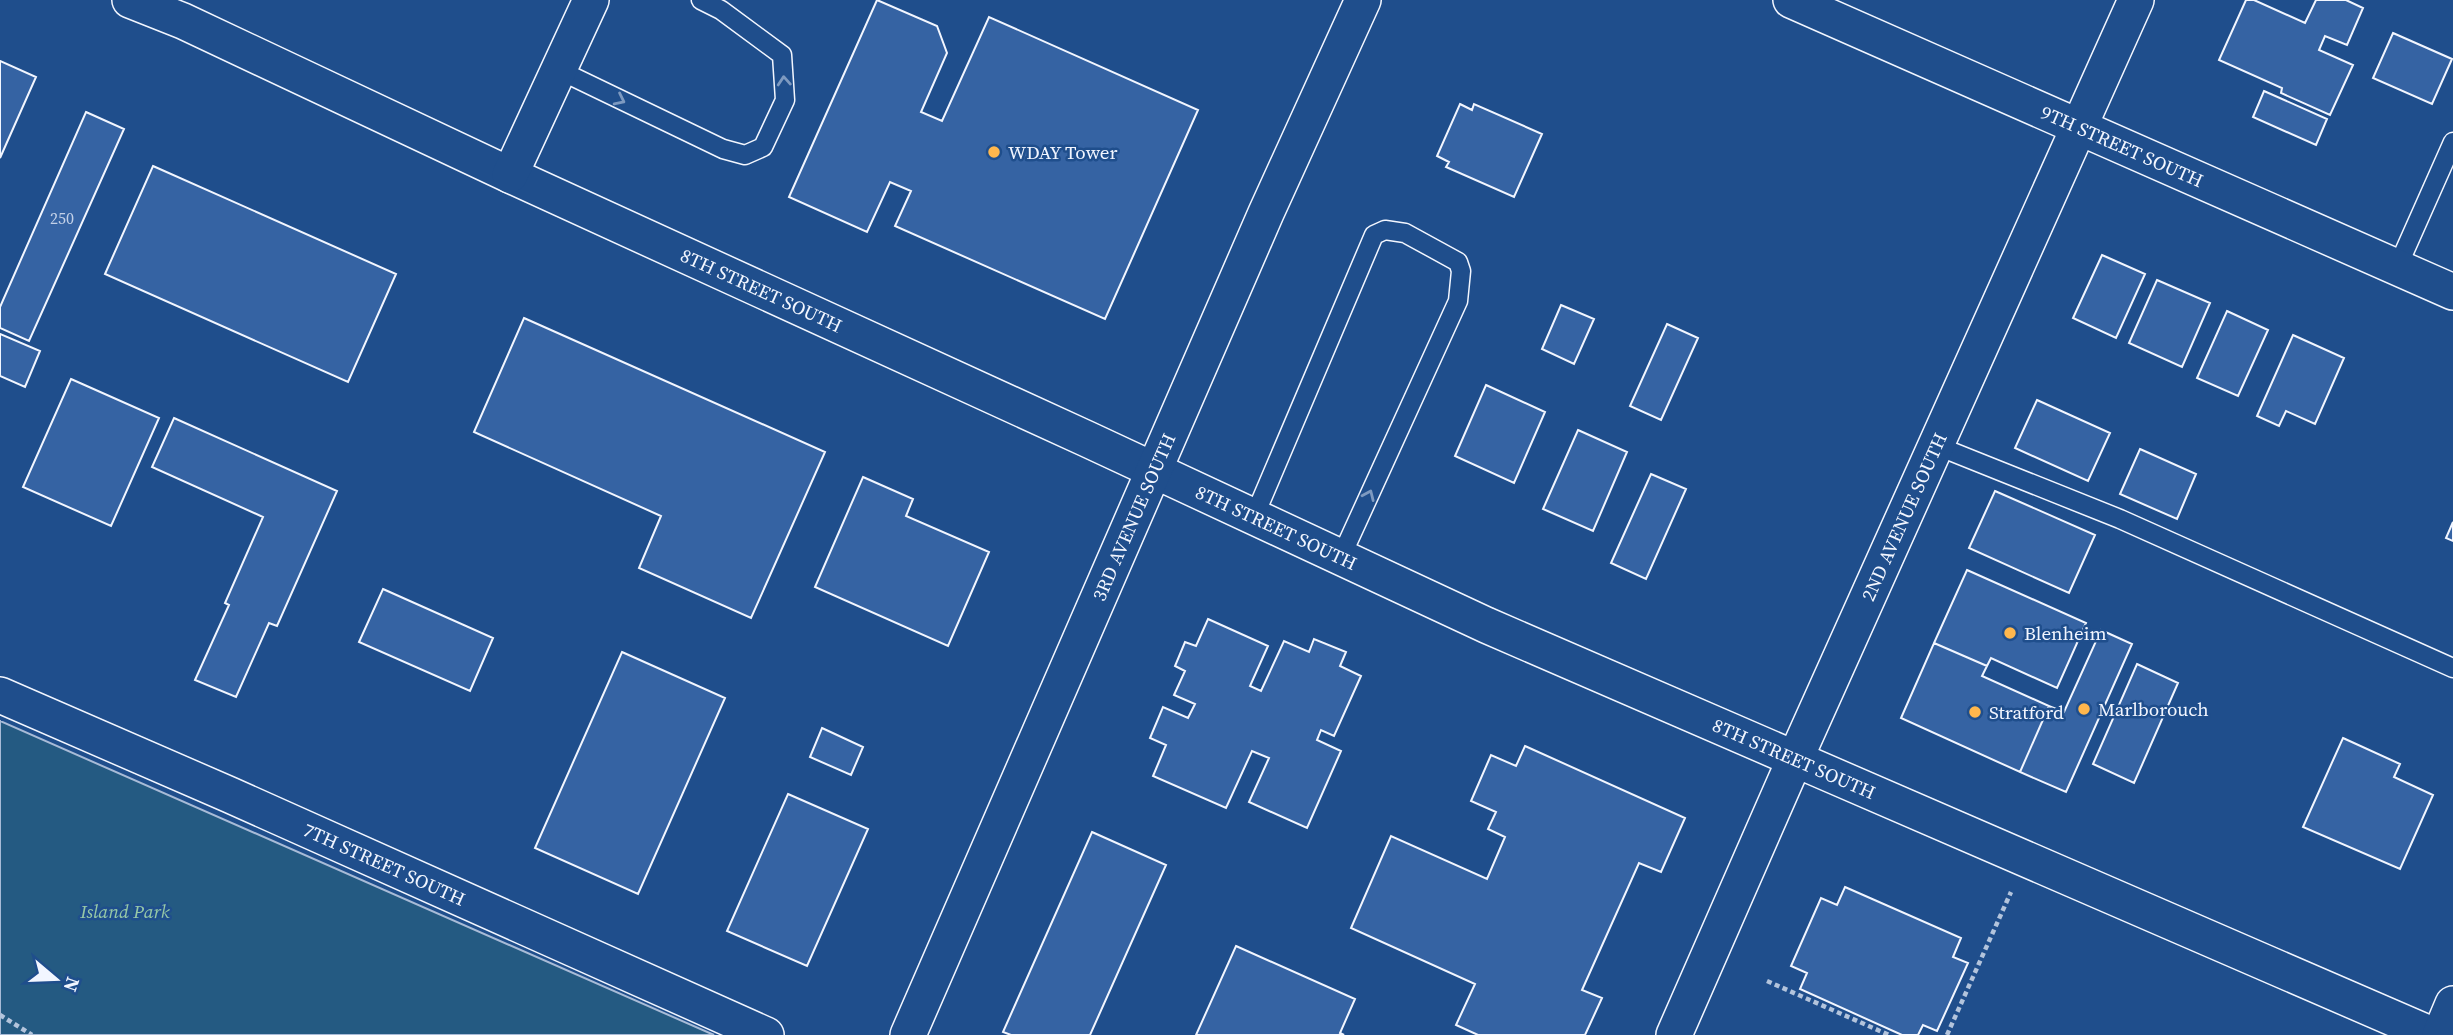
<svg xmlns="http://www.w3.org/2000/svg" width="2453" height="1035" viewBox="0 0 2453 1035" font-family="'Source Serif 4',serif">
  <rect width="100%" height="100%" fill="#1f4e8c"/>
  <path fill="#245a82" stroke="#a8bbd7" stroke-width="2" d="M 0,720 L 0,721 L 714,1035 L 0,1035 Z"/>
  <path fill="#3563a3" stroke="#f2f6ff" stroke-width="2" d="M 877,0 L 937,26 L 947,53 L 921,112 L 942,121 L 989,17 L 1198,110 L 1105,319 L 895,226 L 911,191 L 890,182 L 867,232 L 789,197 Z
    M 2246,0 L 2254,0 L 2305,23 L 2316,0 L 2346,0 L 2363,8 L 2347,45 L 2325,36 L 2319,50 L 2353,65 L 2330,115 L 2281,93 L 2282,88 L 2219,60 Z
    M 2393,33 L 2452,59 L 2432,104 L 2373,78 Z
    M 0,61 L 36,77 L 0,158 Z
    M 2264,91 L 2327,119 L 2316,145 L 2253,117 Z
    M 1460,104 L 1472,110 L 1474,104 L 1542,134 L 1514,197 L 1446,167 L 1449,162 L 1437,156 Z
    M 86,112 L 124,129 L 29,341 L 0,328 L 0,307 Z
    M 153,166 L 396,274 L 348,382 L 105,274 Z
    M 2102,255 L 2145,274 L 2116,338 L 2073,318 Z
    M 2157,280 L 2210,303 L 2182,367 L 2129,343 Z
    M 1561,305 L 1594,319 L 1574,364 L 1542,349 Z
    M 2227,311 L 2268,330 L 2238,396 L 2197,378 Z
    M 524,318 L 825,452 L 751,618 L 639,568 L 661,516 L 474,432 Z
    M 1667,324 L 1698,338 L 1661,420 L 1630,406 Z
    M 0,334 L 40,351 L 25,387 L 0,376 Z
    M 2293,335 L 2344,358 L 2315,424 L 2286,411 L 2279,426 L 2257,416 Z
    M 71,379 L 159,418 L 111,526 L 23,487 Z
    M 1486,385 L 1545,412 L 1514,483 L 1455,456 Z
    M 2037,400 L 2110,433 L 2088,481 L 2015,448 Z
    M 174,418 L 337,491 L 277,626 L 269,623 L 236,697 L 195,680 L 229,605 L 225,603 L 263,517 L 152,467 Z
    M 1578,430 L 1627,452 L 1593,531 L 1543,509 Z
    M 2140,449 L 2196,474 L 2177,519 L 2120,494 Z
    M 1651,474 L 1686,489 L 1646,579 L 1611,563 Z
    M 863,477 L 913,499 L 906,516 L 989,552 L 948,646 L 815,587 Z
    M 1995,491 L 2095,535 L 2069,593 L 1969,548 Z
    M 2453,522 L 2453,541 L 2446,538 Z
    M 1967,570 L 2086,623 L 2057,688 L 1991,658 L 1987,666 L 1934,643 Z
    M 383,589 L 493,638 L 470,691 L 359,642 Z
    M 1208,619 L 1268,646 L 1250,686 L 1261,691 L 1284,641 L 1309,652 L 1314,639 L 1346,652 L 1340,666 L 1361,676 L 1334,736 L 1321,730 L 1317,740 L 1341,751 L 1307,828 L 1249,802 L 1269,758 L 1252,751 L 1226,808 L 1153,776 L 1166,745 L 1150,738 L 1163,707 L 1188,718 L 1195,704 L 1174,695 L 1185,671 L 1175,666 L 1185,642 L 1196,646 Z
    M 2101,630 L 2132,644 L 2066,792 L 2020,772 L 2049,706 L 2064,712 Z
    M 1934,643 L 1987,666 L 1982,676 L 2049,706 L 2020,772 L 1901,718 Z
    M 622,652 L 725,698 L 638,894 L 535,848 Z
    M 2137,664 L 2178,683 L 2134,783 L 2093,764 Z
    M 822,728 L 863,747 L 851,775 L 810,757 Z
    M 2343,738 L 2400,764 L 2394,777 L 2433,795 L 2400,869 L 2303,827 Z
    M 1525,746 L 1685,818 L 1661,872 L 1639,863 L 1582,990 L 1602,998 L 1585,1035 L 1478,1035 L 1456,1025 L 1475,984 L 1351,928 L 1391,836 L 1487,879 L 1505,837 L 1488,829 L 1496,812 L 1471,801 L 1491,755 L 1516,766 Z
    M 788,794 L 868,829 L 807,966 L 727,931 Z
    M 1092,832 L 1166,865 L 1090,1035 L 1011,1035 L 1003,1032 Z
    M 1845,887 L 1961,938 L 1953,957 L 1968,963 L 1937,1031 L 1923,1025 L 1918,1035 L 1902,1035 L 1800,989 L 1807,973 L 1791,966 L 1821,898 L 1837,905 Z
    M 1236,946 L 1355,999 L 1340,1033 L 1344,1035 L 1196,1035 Z"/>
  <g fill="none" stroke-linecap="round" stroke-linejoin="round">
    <g stroke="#f2f6ff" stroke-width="21">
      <path id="service" d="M 559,70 L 723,149 L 745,155 L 763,147 L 785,100 L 782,55 L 721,10 L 701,0
        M 2397,268 L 2453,142
        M 1935,445 L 2120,519 L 2453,668
        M 1254,517 L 1374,235 L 1385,230 L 1405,233 L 1458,262 L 1461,271 L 1458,301 L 1341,557"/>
    </g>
    <g stroke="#f2f6ff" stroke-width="38">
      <g id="minor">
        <path id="s1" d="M 130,0 L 183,21 L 510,175 L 1087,439 L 1486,625 L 2432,1035"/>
        <path id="s2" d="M 1791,0 L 2453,292"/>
        <path d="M 510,175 L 591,0"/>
        <path id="s3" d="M 0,695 L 230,795 L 766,1035"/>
        <path id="s4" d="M 908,1035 L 1266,213 L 1363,0"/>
        <path id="s5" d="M 1674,1035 L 1795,759 L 2136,0"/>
        <path d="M 2440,1035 L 2453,1004"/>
      </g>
    </g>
    <path stroke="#b3c4dc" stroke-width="4.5" stroke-dasharray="5 3.5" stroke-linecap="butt" d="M 1767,981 L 1889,1035
      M 0,1015 L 32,1035
      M 1947,1035 L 2011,892"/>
    <use href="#service" stroke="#1f4e8c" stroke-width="18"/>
    <use href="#minor" stroke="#1f4e8c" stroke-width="35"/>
  </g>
  <defs><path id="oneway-chevron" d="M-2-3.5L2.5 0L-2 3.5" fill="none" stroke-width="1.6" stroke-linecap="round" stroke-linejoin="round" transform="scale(1.75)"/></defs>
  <g stroke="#7e9ac0">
    <use href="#oneway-chevron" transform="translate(784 81) rotate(-94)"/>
    <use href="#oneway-chevron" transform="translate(620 100) rotate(26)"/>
    <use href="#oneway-chevron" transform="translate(1369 495) rotate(-66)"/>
  </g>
  <g fill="#ffb74d" stroke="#1f4e8c" stroke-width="2.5">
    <circle cx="994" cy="152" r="7"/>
    <circle cx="2010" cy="633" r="7"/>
    <circle cx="2084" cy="709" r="7"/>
    <circle cx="1975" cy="712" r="7"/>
  </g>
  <g text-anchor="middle" stroke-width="5" stroke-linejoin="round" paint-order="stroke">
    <g font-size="16" fill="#c3d1e8">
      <text x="62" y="224">250</text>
    </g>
    <g font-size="19" fill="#f2f6ff" stroke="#1f4e8c">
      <text dy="7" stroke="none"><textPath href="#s2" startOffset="362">9TH STREET SOUTH</textPath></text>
      <text dy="7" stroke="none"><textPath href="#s1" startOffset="695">8TH STREET SOUTH</textPath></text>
      <text dy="7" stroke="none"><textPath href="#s4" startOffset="565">3RD AVENUE SOUTH</textPath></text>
      <text dy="7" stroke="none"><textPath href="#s5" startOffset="567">2ND AVENUE SOUTH</textPath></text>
      <text dy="7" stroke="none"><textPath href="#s1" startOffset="1262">8TH STREET SOUTH</textPath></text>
      <text dy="7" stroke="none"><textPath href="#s1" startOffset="1829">8TH STREET SOUTH</textPath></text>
      <text dy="7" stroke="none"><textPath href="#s3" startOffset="420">7TH STREET SOUTH</textPath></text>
    </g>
    <g font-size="19" fill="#f2f6ff" stroke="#1f4e8c" text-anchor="start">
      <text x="1008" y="159">WDAY Tower</text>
      <text x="2024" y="640">Blenheim</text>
      <text x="2098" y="716">Marlborouch</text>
      <text x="1989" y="719">Stratford</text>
    </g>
    <g font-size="19" font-style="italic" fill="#97c8a6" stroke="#1f4e8c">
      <text x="125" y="918">Island Park</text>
    </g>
  </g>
  <g transform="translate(56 979) rotate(109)" stroke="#1f4e8c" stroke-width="5" paint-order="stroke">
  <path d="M0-5L12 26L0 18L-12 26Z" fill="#f2f6ff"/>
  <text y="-10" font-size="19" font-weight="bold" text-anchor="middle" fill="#f2f6ff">N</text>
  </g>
</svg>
